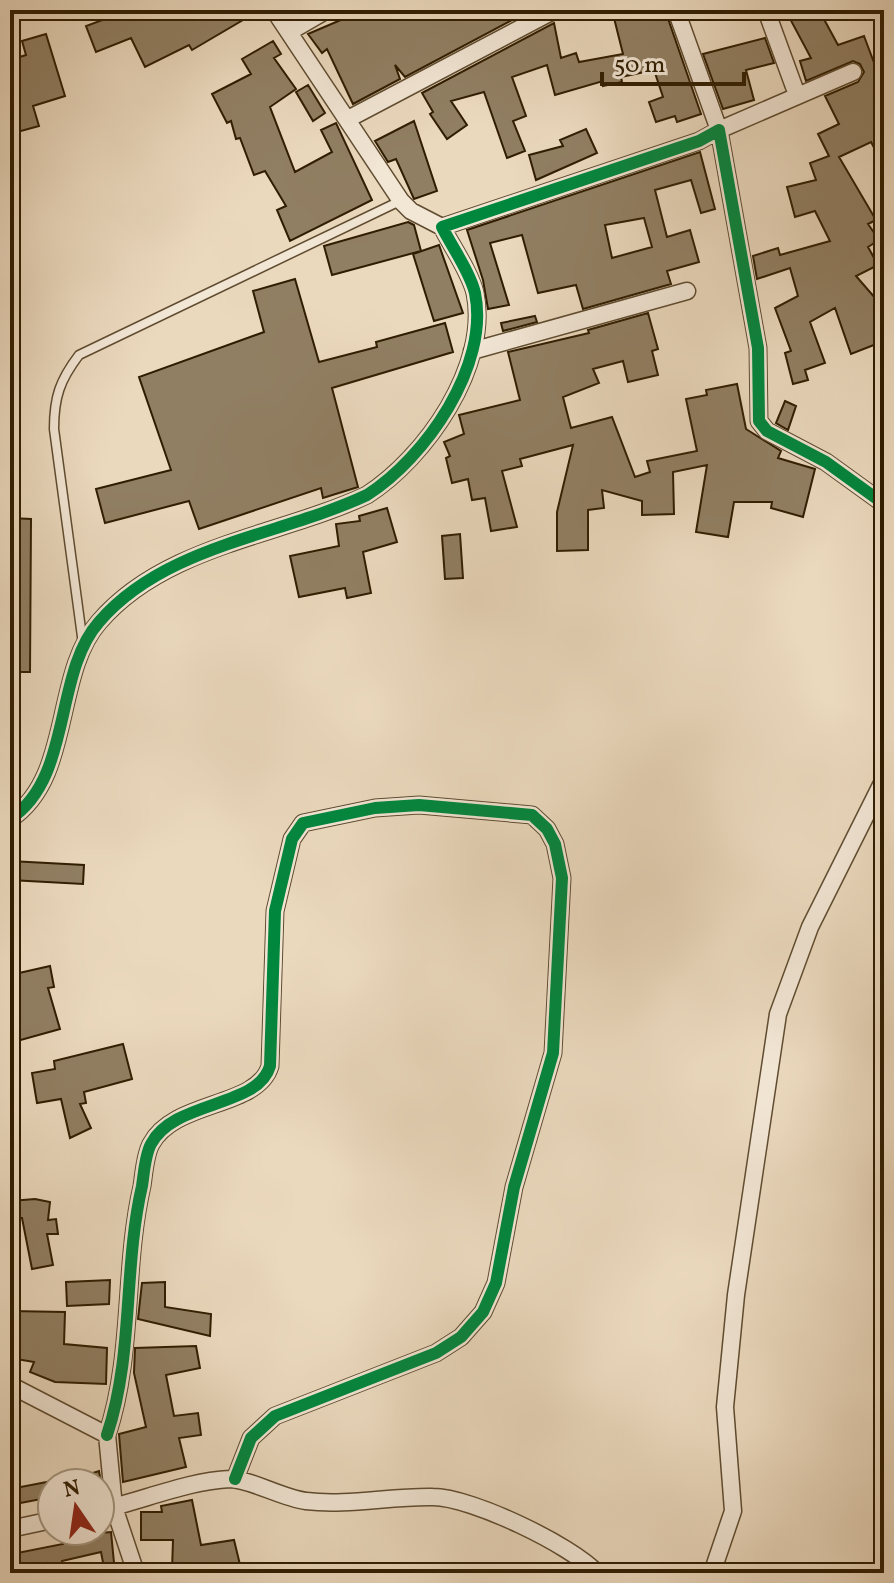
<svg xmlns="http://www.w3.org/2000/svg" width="894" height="1583" viewBox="0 0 894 1583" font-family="Vollkorn,serif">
  <rect width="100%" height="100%" fill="#ebd9be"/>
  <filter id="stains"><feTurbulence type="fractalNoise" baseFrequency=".0025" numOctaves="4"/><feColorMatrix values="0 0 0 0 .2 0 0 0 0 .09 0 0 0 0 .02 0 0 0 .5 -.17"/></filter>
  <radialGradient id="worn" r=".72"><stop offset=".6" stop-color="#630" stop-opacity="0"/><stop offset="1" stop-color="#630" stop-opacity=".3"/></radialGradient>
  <path fill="#917f63" stroke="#301d01" stroke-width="2" fill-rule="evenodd" d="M 117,10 L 260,10 L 192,50 L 189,45 L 145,67 L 131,38 L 96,52 L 86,26 L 119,14 Z
    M 364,10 L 531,10 L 405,77 L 395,65 L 400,79 L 353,104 L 327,49 L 322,53 L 308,34 Z
    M 612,10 L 665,10 L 701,114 L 677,122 L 675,116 L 656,122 L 649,102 L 663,97 L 654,70 L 621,77 L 622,82 L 603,86 L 603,81 L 555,95 L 547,65 L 512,77 L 526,116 L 513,121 L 525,151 L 507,158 L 484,92 L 451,101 L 467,125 L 447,139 L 430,114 L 433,112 L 422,93 L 554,23 L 561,58 L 576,53 L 579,62 L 623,54 Z
    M 797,10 L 819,10 L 838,45 L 864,36 L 876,68 L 884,65 L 884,166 L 871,142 L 839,157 L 876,220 L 868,224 L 879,240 L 868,247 L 878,265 L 856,276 L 876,299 L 884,319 L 884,341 L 851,354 L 835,308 L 810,322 L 825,363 L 805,370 L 808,380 L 793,384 L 785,353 L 791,351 L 775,308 L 798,296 L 790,268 L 757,279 L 753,256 L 778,248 L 780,255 L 830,241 L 815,211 L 795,217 L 787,187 L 816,180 L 810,163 L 829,156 L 818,134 L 839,124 L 825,96 L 858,82 L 864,72 L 860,64 L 853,61 L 806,81 L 800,61 L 811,58 L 788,15 Z
    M 46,34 L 65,96 L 33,106 L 39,126 L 10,134 L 10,60 L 26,55 L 22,41 Z
    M 765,38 L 774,63 L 746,70 L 754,100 L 723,109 L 703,54 Z
    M 273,41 L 281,54 L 274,58 L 296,89 L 270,107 L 295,172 L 332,152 L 321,130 L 336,123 L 372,200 L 290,241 L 277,210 L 286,206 L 265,171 L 254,175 L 240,138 L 236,139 L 231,121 L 227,123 L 212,94 L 251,74 L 242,59 Z
    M 308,85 L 325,113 L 313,121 L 296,92 Z
    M 414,121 L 437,191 L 414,199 L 396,159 L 388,162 L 375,141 Z
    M 586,129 L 597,153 L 536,180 L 529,155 L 563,146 L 560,140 Z
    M 700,152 L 715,209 L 701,213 L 691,180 L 655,190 L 667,237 L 690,230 L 699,262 L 667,271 L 671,284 L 583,309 L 576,285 L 538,293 L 522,235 L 490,243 L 509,305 L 488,309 L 483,280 L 467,230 ZM 644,218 L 652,247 L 612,258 L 605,225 Z
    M 408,222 L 414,225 L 421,251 L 332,275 L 324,246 Z
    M 439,245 L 463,313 L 434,321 L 413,254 Z
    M 295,279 L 319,362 L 377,347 L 376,342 L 445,323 L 453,352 L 332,388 L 358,487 L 323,498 L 321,488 L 199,529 L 189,501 L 105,523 L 96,489 L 171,470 L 139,377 L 264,332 L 253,291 Z
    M 648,313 L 658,349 L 652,351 L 658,375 L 628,382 L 623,361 L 593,369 L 599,383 L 563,397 L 571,428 L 612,417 L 635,477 L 650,472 L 647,461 L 697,451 L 686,399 L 707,395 L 706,390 L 737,384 L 746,429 L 781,451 L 778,458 L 815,469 L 803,517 L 771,508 L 772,502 L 734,502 L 728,537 L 696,532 L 707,465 L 673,472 L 674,514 L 642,515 L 642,501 L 602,490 L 604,508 L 588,510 L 588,550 L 557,551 L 557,512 L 573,445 L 520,459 L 522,466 L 502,471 L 517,527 L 491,531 L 485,498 L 472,500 L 468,479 L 452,483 L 446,458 L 450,456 L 444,442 L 464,434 L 459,415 L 520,400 L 508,352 L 589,333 L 588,330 Z
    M 535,316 L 537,322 L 503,331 L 501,323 Z
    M 785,401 L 796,406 L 788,430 L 776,423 Z
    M 387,508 L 397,542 L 363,552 L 371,593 L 347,598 L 345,588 L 299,597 L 290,556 L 339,546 L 336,524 L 360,521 L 359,516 Z
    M 10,518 L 31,519 L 30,672 L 10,672 Z
    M 460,534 L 463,578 L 445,579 L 442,536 Z
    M 10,861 L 84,865 L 83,884 L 10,880 Z
    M 50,966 L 54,987 L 48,988 L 60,1029 L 10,1043 L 10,975 Z
    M 123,1044 L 132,1079 L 84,1092 L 86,1103 L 80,1104 L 91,1128 L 70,1138 L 61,1099 L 37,1103 L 32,1073 L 55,1069 L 54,1061 Z
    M 35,1199 L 50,1202 L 48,1220 L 56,1219 L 58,1234 L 47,1234 L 53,1265 L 32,1269 L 22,1218 L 12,1218 L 11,1201 Z
    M 110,1280 L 109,1304 L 67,1306 L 66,1282 Z
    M 165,1282 L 165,1307 L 211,1314 L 210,1336 L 138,1319 L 142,1283 Z
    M 10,1311 L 65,1312 L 64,1344 L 107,1348 L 106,1384 L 55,1382 L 30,1372 L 34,1362 L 10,1358 Z
    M 196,1346 L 200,1368 L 166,1375 L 174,1416 L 198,1413 L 201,1435 L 179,1438 L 186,1467 L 123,1482 L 119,1434 L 146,1427 L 134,1373 L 135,1348 Z
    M 99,1471 L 101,1483 L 74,1483 L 74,1479 Z
    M 52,1481 L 52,1497 L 10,1505 L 10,1489 Z
    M 192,1500 L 201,1545 L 234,1540 L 242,1573 L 172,1571 L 173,1540 L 141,1540 L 141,1512 L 162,1512 L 161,1506 Z
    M 111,1532 L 115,1573 L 105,1573 L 101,1552 L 62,1561 L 64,1573 L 49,1573 L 47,1563 L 14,1569 L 12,1554 L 63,1544 L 63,1541 L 87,1534 Z"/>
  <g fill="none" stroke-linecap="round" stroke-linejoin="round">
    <g stroke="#5f4c30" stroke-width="11">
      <path id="service" d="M 83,644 L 54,429 C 54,397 60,380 79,355 L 400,201"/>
    </g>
    <g stroke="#5f4c30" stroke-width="19">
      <path id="minor" d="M 274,10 L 401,201 L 411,211 L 442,227
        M 676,10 L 719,130 L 853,72
        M 766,10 L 797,95
        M 289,32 L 327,10
        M 348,119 L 555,10
        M 472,351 L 687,291
        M 10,819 C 73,778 53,674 99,622 C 165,545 280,536 367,495 C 425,458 490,366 475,293 C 470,272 452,247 442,227 L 699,141 L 719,130 L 758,348 L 759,421 L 767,431 L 826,462 L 884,504
        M 10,1385 L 107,1435 L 114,1507 L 136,1573
        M 107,1435 C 134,1354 123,1269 142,1186 C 144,1173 145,1155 151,1144 C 174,1100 258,1108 270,1066 L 275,911 L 292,839 L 303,823 L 375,808 L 419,805 L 532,815 L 547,829 L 555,844 L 562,878 L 553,1053 L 514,1187 L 496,1283 L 483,1312 L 461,1337 L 436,1353 L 275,1416 L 251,1438 L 235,1479
        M 100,1510 C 142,1501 187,1481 230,1479 C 250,1479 282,1498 306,1501 C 348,1506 391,1496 433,1497 C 471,1497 571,1545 597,1573
        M 10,1529 L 52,1520
        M 712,1573 L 733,1511 L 725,1407 L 736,1295 L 778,1014 L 810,927 L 881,785"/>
    </g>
    <use href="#service" stroke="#f2e6d5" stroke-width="8"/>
    <use href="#minor" stroke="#f2e6d5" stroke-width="16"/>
    <g stroke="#f2e6d5" stroke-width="17">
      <path id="cycleway" d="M 10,819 C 73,778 53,674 99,622 C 165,545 280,536 367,495 C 425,458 490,366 475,293 C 470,272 452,247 442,227 L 699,141 L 719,130 L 758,348 L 759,421 L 767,431 L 826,462 L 884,504
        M 107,1435 C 134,1354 123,1269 142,1186 C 144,1173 145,1155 151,1144 C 174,1100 258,1108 270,1066 L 275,911 L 292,839 L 303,823 L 375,808 L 419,805 L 532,815 L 547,829 L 555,844 L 562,878 L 553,1053 L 514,1187 L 496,1283 L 483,1312 L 461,1337 L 436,1353 L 275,1416 L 251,1438 L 235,1479"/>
    </g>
    <use href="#cycleway" stroke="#00873e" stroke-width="12"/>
  </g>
  <rect width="894" height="1583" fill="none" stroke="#ebd9be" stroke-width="40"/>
  <rect x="12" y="12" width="870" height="1559" fill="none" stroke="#301d01" stroke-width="4"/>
  <rect x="20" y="20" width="854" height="1543" fill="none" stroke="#301d01" stroke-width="2"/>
  <g transform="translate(76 1507) rotate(347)"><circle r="38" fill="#f2e6d5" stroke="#a49680" stroke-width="2"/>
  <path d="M0-6L14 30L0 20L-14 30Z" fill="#8f2418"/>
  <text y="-12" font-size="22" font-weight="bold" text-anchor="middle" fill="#301d01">N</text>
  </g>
  <path d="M602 72v12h142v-12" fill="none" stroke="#301d01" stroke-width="4"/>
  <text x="614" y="72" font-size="24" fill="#301d01" stroke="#f2e6d5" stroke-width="6" paint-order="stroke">50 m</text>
  <rect width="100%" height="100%" filter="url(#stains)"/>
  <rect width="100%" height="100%" fill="url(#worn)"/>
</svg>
